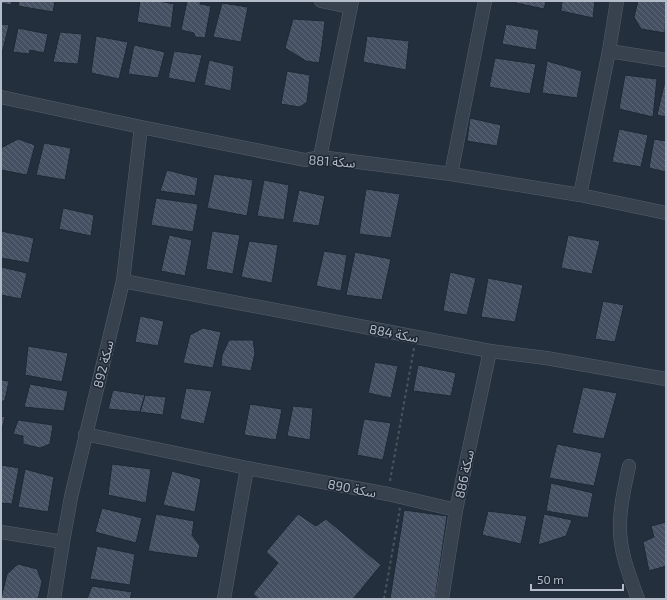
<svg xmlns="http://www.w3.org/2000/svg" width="667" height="600" font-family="'Exo 2','Noto Sans Arabic',sans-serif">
<defs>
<pattern id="building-back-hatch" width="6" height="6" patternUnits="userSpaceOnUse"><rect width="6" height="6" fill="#455162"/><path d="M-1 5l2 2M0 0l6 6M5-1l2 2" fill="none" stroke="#5d6877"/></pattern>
</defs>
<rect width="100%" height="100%" fill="#242f3e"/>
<!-- building -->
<path fill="url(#building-back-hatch)" stroke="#1f2835" d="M1 1H12L11 5 1 3Z
M19 1H55L53 12 18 6Z
M140 1H159L174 4 171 28 137 22Z
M187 1H201L200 4 211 6 205 38 195 37 194 33 181 30Z
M516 1H546L544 9 516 3Z
M562 1H595L593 18 561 11Z
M638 1H666L665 33 641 29 634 17Z
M222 3 248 7 241 42 213 37Z
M293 19 325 21 322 46 319 63 306 61 285 48Z
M1 24 9 25 1 57Z
M506 24 539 30 536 50 502 44Z
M18 28 48 34 44 53 30 50 29 54 13 52Z
M60 32 82 34 78 64 53 62Z
M96 36 128 42 119 79 91 73Z
M367 36 409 41 406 70 363 62Z
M134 45 165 52 158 78 128 74Z
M174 51 202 55 195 83 168 78Z
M495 58 536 64 530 94 489 87Z
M209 60 234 66 231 91 204 85Z
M547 61 582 71 577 98 542 93Z
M287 71 310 75 307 102 300 107 281 104Z
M625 75 657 79 653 117 619 109Z
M665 81H666V117L657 115Z
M470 118 501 125 497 146 467 141Z
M619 129 648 135 641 167 612 162Z
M18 139 35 145 27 175 1 170V148Z
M654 139 666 141V172L649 168Z
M44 143 71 148 65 180 36 175Z
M167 170 198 178 195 196 160 191Z
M214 174 253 180 247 216 207 208Z
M264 180 289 185 284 220 257 216Z
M366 189 400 194 391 238 359 234Z
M299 190 325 196 319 226 292 222Z
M156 198 198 204 193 232 151 225Z
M63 208 94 215 91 236 59 229Z
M1 231 34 238 29 263 1 258Z
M212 231 240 235 233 274 206 269Z
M169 235 192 240 185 276 161 271Z
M568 235 600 241 592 274 561 268Z
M249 241 278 245 272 283 241 277Z
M324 251 347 255 341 291 316 286Z
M355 252 391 259 382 300 346 295Z
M1 267 27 273 21 299 1 295Z
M450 272 476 278 467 315 443 311Z
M488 278 523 285 515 322 481 317Z
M603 301 624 305 615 342 595 339Z
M140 316 164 321 158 346 135 342Z
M203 328 221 332 213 368 183 363 190 335Z
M229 340H253L255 353 251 371 221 366 222 355Z
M28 346 68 353 62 382 25 375Z
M375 362 398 366 391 398 368 393Z
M418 365 456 373 451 396 413 391Z
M1 380 9 381 5 400 1 402Z
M30 384 68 391 64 411 24 407Z
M583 387 617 393 604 439 572 433Z
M186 388 212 391 204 424 180 419Z
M113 390 145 395 140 412 108 409Z
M145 395 166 397 163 415 140 412Z
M250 404 282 409 276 440 244 435Z
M293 406 313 408 310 440 287 436Z
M1 416 5 417 1 433Z
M364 419 391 423 383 460 357 455Z
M18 420 53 425 50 444 40 448 23 444V436L13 434Z
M557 444 602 453 594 486 549 478Z
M112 464 151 469 146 503 108 495Z
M1 465 19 468 12 504 1 503Z
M25 469 54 477 48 512 18 507Z
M172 471 201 479 195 512 163 505Z
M551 483 593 493 588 518 546 511Z
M102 508 142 518 136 543 95 532Z
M404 510 447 516 435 599H390Z
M488 511 527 516 521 544 482 535Z
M156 514 194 521 192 535 200 546 197 558 148 551Z
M298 514 316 526 326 519 381 565 353 599H259L253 594 278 563 266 552Z
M544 514 572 520 566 536 538 545Z
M666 522V566L649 571 643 542 654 537 651 526Z
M97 546 135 554 130 585 90 579Z
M18 564 37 569 42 582 38 599H1L7 574Z
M92 586 132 592 130 599H87Z"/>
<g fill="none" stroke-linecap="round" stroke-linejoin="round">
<!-- minor casing -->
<g stroke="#565f6c" stroke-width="14">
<path id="minor" d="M321 1 350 7
M609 51 666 60
M1 97 141 127 305 160 320 157 451 174 580 195 666 213
M320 157 352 1
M451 174 485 1
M580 195 609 51 617 1
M123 281 490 351 546 358 666 379
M85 434 247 468 388 494 456 510
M629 466C625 485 620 504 620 524 619 550 629 575 638 599
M1 532 63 542
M54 599 63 542 71 497 123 281 141 127
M224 599 247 468
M442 599 456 510 490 351"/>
</g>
<!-- path -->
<path stroke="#44595c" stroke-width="2" stroke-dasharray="3 3" stroke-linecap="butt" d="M390 481 414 348
M384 599 400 508"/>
<!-- minor -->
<use href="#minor" stroke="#38414e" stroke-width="13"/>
</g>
<g text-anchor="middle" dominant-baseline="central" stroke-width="3" stroke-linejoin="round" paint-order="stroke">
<!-- street labels -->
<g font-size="13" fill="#b4bcc9" stroke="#1d2633">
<text transform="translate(332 161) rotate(4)">سكة 881</text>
<text transform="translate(394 333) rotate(11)">سكة 884</text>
<text transform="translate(103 364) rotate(-76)">سكة 892</text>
<text transform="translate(464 474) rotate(-78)">سكة 886</text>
<text transform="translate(352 488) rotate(11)">سكة 890</text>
</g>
</g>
<!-- border -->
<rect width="667" height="600" fill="none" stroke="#b4bcc9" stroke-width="4"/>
<!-- scale -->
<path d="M531 584v6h92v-6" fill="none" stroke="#b4bcc9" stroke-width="2"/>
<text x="537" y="584" font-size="12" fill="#b4bcc9" stroke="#1d2633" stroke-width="3" paint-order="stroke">50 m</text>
</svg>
